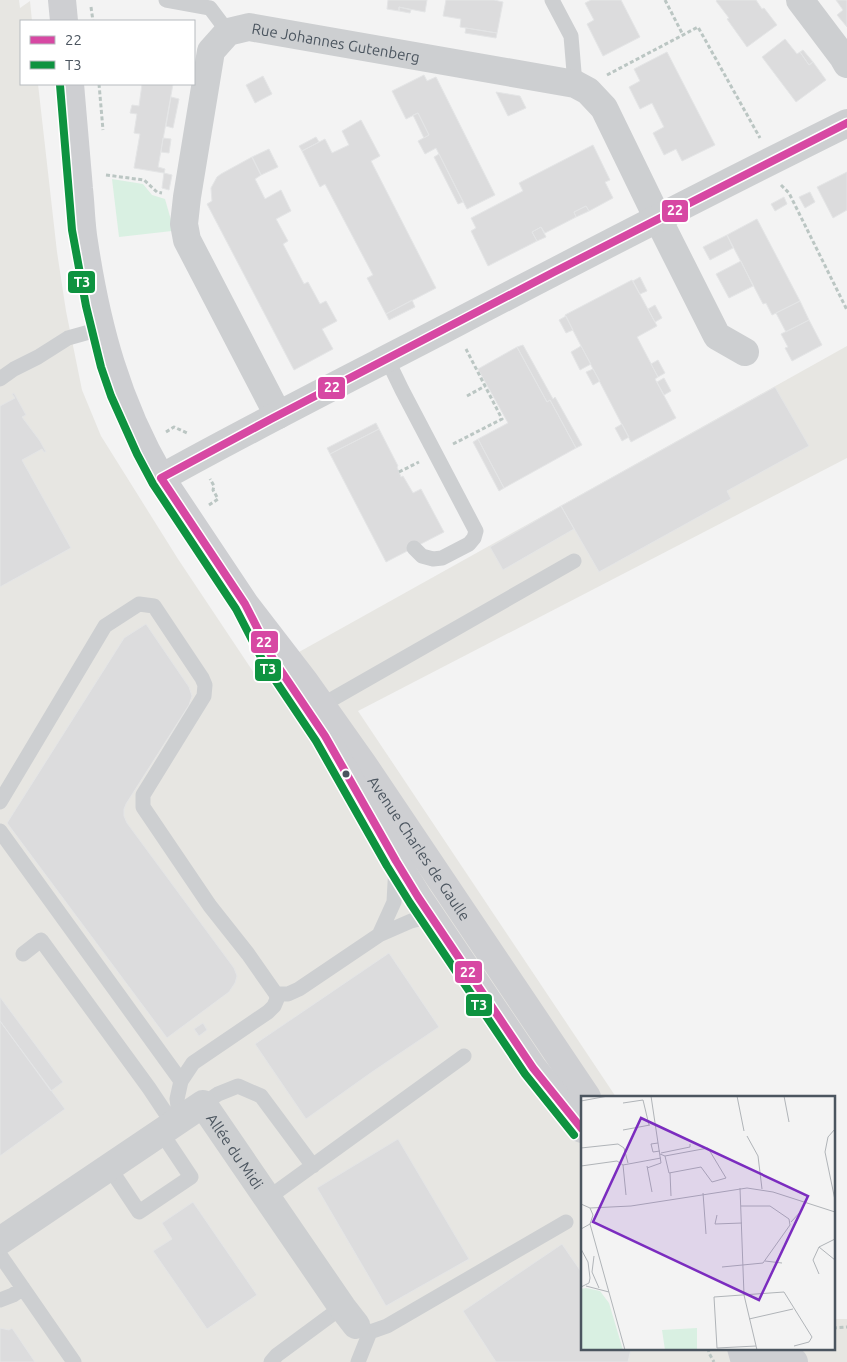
<svg xmlns="http://www.w3.org/2000/svg" width="847" height="1362" font-family="Ubuntu,sans-serif">
<rect width="100%" height="100%" fill="#f3f3f3"/>
<!-- commercial -->
<path fill="#e7e6e2" d="M0 0H19L20 8 30 1 32 21H21V84H38L57 252 66 311 82 390 101 436 178 559 256 676 847 346V458L358 711 616 1097H582V1348H833V1319H847V1362H0Z"/>
<!-- green -->
<path fill="#d9f0e2" d="M112 179 143 184 152 195 165 199 171 220 172 231 119 237Z"/>
<!-- building -->
<path fill="#dcdcdd" stroke="#e4e5e6" d="M388 0H427L425 12 399 7V11L387 9Z
M446 0H494L503 2 497 33 460 27 461 19 443 16Z
M591 0H621L640 37 603 56 587 24 594 20 585 3Z
M717 0H756L762 9 764 8 777 25 747 47 727 19 729 18 716 1Z
M836 0H847V27L837 15 843 10Z
M399 7 411 10 410 13 399 11Z
M466 28 497 33 496 38 465 33Z
M785 39 797 54 800 52 809 65 813 62 826 80 796 102 762 57Z
M803 50 813 62 809 65 800 52Z
M667 52 715 145 682 161 676 149 664 155 653 133 664 127 652 103 640 109 629 87 640 81 634 69Z
M424 75 427 81 436 77 495 195 467 209 436 148 425 154 418 141 429 135 418 113 406 119 392 91Z
M263 76 272 94 255 103 246 85Z
M142 84H173L158 167 165 169 164 173 134 168 140 134 134 133 137 114 130 113 132 105 139 106Z
M496 92 520 96 526 108 508 116Z
M171 97 179 99 173 128 166 126Z
M418 113 429 135 424 138 413 115Z
M361 120 380 156 371 161 436 288 386 314 367 278 373 275 325 184 320 187 302 151 325 139 332 153 349 145 342 131Z
M316 137 319 142 302 151 299 146Z
M163 138 171 139 169 153 161 152Z
M593 145 610 180 605 182 613 198 589 211 586 206 574 212 576 217 545 233 541 227 532 232 537 241 488 266 471 231 476 228 471 218 523 191 519 183Z
M269 149 278 167 261 175 252 157Z
M439 154 463 202 458 204 434 157Z
M252 157 261 175 255 179 265 199 281 190 291 211 276 219 288 241 283 244 304 284 308 282 320 304 326 301 337 321 322 329 333 349 294 370 207 204 212 201 211 188 217 177 221 174Z
M847 172V210L833 218 817 187Z
M164 173 172 175 169 190 162 188Z
M810 192 815 202 805 208 799 197Z
M784 197 787 204 775 211 771 204Z
M586 206 589 211 576 217 574 212Z
M757 219 800 301 772 315 766 303 763 304 727 235Z
M541 227 546 237 537 241 532 232Z
M727 235 733 248 710 260 703 247Z
M741 261 753 286 729 298 716 274Z
M640 277 647 291 640 294 633 281Z
M632 280 657 326 637 337 658 377 655 379 676 418 631 442 565 315Z
M412 300 415 307 389 320 386 314Z
M800 301 809 320 786 332 776 313Z
M655 305 662 318 655 322 648 309Z
M566 316 573 330 566 333 559 320Z
M809 320 822 345 792 361 785 348 788 347 781 334Z
M523 345 553 399 555 397 582 445 576 448 550 400 547 402 517 347Z
M581 346 591 364 580 370 571 352Z
M517 347 547 402 550 400 576 448 504 488 478 439 508 423 478 369Z
M658 360 665 373 658 377 651 364Z
M593 369 600 381 593 385 586 372Z
M664 378 671 391 664 395 657 382Z
M775 387 809 446 727 491 731 499 599 572 561 506Z
M14 393 26 415 22 417 40 441 46 452H44L42 449 22 460 71 548 0 587V406L15 398 12 394Z
M376 423 379 429 330 454 327 448Z
M622 424 629 437 622 441 615 428Z
M379 429 398 466 397 467 401 477 403 476 413 493 421 489 444 532 386 562 330 454Z
M478 439 504 488 499 491 473 442Z
M561 506 574 529 503 570 490 547Z
M146 624 189 687 192 696 189 705 126 804 124 809V816L127 823 234 968 237 976 235 983 229 992 167 1038 7 823 124 638Z
M389 953 439 1027 372 1072 306 1119 255 1044Z
M0 997 63 1082 51 1091 0 1021Z
M0 1021 65 1109 0 1156Z
M203 1023 207 1030 199 1036 194 1029Z
M398 1139 469 1259 386 1306 317 1188Z
M193 1202 257 1295 207 1329 153 1251 172 1239 162 1223Z
M562 1244 582 1273V1348H627L631 1349 628 1362H496L463 1311Z
M0 1328 9 1330 12 1328 35 1362H0Z"/>
<g fill="none" stroke-linecap="round" stroke-linejoin="round">
<!-- path -->
<path stroke="#bbc6c3" stroke-width="3" stroke-dasharray="4 2.5" stroke-linecap="butt" d="M665 0 683 35
M91 7 93 21
M607 75 698 27 760 138
M99 84 103 130
M106 175 144 180 157 192 162 193
M781 185 789 193 847 310
M467 396 485 386
M166 432 174 427 187 433
M453 444 502 419 466 349
M399 472 419 462
M209 505 218 499 213 490 214 486 210 479
M833 1328 847 1327
M708 1348 709 1353 714 1362"/>
<!-- service -->
<path stroke="#cdcfd1" stroke-width="15" d="M166 0 210 8 228 32
M552 0 571 36 575 84
M387 359 402 390 476 531 474 538 469 544 442 558 433 559 422 556 414 548
M0 379 14 369 38 357 68 338 100 329
M310 713 322 705 574 561
M0 802 105 626 139 604 154 606 202 678 205 685 204 696 143 795V807L210 906 248 954 276 994 277 999 274 1006 268 1012 193 1063 181 1081 177 1099 180 1120
M0 831 181 1081
M379 935 394 902 396 865
M23 954 41 940 149 1088 173 1124
M276 994H288L299 989 379 935 411 921 432 916
M203 1104 218 1094 238 1086 261 1096 313 1166
M109 1167 139 1212 191 1177 161 1132
M268 1198 464 1056
M0 1255 74 1362
M0 1300 13 1295 23 1288
M356 1325 370 1332 387 1326 566 1222
M271 1362 277 1355 342 1307
M358 1362 370 1332"/>
<!-- minor -->
<g stroke="#cdcfd1" stroke-width="28">
<path d="M800 0 843 57 847 64"/>
<path id="s1" d="M278 415 187 240 184 224 187 197 211 51 228 32 249 27 575 84 588 91 604 108 658 219 717 336 745 352"/>
<path d="M161 478C258 424 358 374 456 323 586 255 716 188 847 123"/>
<path id="s2" d="M0 1241 203 1104 342 1307 356 1325"/>
</g>
<!-- secondary -->
<g stroke="#cecfd2" stroke-width="28">
<path d="M62 0 64 21"/>
<path id="s3" d="M70 84C73 119 76 154 79 189 81 207 81 225 84 242 97 328 117 402 161 478L245 604 305 682 363 764 587 1097"/>
<path d="M331 747 396 861 418 897 533 1068 582 1129"/>
<path d="M741 1348 745 1362"/>
<path d="M761 1348 794 1362"/>
</g>
<!-- bus-1 casing -->
<g stroke="#fff" stroke-width="11">
<path id="bus-1" d="M161 478 245 604 273 659 325 736 396 861 418 897 533 1068 582 1129
M161 478 271 419 554 272 847 123"/>
</g>
<!-- bus-2 casing -->
<g stroke="#fff" stroke-width="11">
<path id="bus-2" d="M60 85 72 230 86 306 101 367 111 396 137 454 153 484 236 609 265 665 316 741 387 866 410 903 525 1074 574 1135"/>
</g>
<!-- bus-1 -->
<use href="#bus-1" stroke="#d748a3" stroke-width="8"/>
<!-- bus-2 -->
<use href="#bus-2" stroke="#0e9340" stroke-width="8"/>
</g>
<!-- markers -->
<circle fill="#4b555f" stroke="#fff" stroke-width="2" cx="346" cy="774" r="4.5"/>
<g text-anchor="middle" dominant-baseline="central" stroke-width="4.5" stroke-linejoin="round" paint-order="stroke">
<!-- street labels -->
<g font-size="15" fill="#4b555f" stroke="#fff">
<text stroke="none"><textPath href="#s1" startOffset="524">Rue Johannes Gutenberg</textPath></text>
<text stroke="none"><textPath href="#s3" startOffset="860">Avenue Charles de Gaulle</textPath></text>
<text stroke="none"><textPath href="#s2" startOffset="302">Allée du Midi</textPath></text>
</g>
</g>
<!-- overview -->
<g transform="translate(581 1096)">
<rect width="254" height="254" fill="#f3f3f3"/>
<path d="M5 192 19 195 28 207 42 254H0V193ZM116 232V254H84L81 234Z" fill="#d9f0e2"/>
<path fill="none" stroke="#b0b4b8" stroke-width="1" d="M156 0 163 35M203 0 208 26M0 5 27 0M42 7 62 4 68 29M254 33 247 41 244 56 254 104M42 34 69 29M166 40 177 60 181 93M77 47 70 48 72 56 79 55M0 52 37 48 43 52 47 67M80 57 109 51V48M79 58 84 60 127 52 145 82 131 86 120 71 88 77 84 60M0 70 36 65 42 69M66 70 71 96M66 72 80 67 70 0M89 77 90 100M159 92 163 199 176 254M122 97 125 138M45 99 42 69 80 62M0 108 9 112 12 119 9 128 0 133M9 112 50 110 166 92 192 96 254 116M136 119 134 128 161 127M210 126 222 113M9 128 44 254M254 143 238 151 254 164M238 151 232 164 238 178M0 153 7 166 9 182 8 187 0 191M13 160 11 176 18 192M184 165 201 167M141 171 182 167 209 129 208 123 189 110H160M5 190 28 196M168 223 212 213M175 250 136 252 133 201 203 196 231 241 228 246 213 250"/>
<path fill="#7b2cbf" fill-opacity="0.15" stroke="#7b2cbf" stroke-width="2.5" d="M60 22 227 100 178 204 12 126Z"/>
<rect width="254" height="254" fill="none" stroke="#4b555f" stroke-width="2.5"/>
</g>
<g stroke="#fff" stroke-width="2">
<rect x="661" y="199" width="28" height="24" rx="5" fill="#d748a3"/>
<rect x="67" y="270" width="29" height="24" rx="5" fill="#0e9340"/>
<rect x="317" y="376" width="29" height="24" rx="5" fill="#d748a3"/>
<rect x="250" y="630" width="29" height="24" rx="5" fill="#d748a3"/>
<rect x="254" y="658" width="28" height="24" rx="5" fill="#0e9340"/>
<rect x="454" y="960" width="29" height="24" rx="5" fill="#d748a3"/>
<rect x="465" y="993" width="28" height="24" rx="5" fill="#0e9340"/>
</g>
<g font-size="14" text-anchor="middle" font-weight="bold" fill="#fff">
<text x="675" y="215">22</text>
<text x="82" y="287">T3</text>
<text x="332" y="392">22</text>
<text x="264" y="647">22</text>
<text x="268" y="674">T3</text>
<text x="468" y="977">22</text>
<text x="479" y="1010">T3</text>
</g>
<!-- legend -->
<rect x="20" y="20" width="175" height="65" fill="#ffffff" stroke="#b7bbbf"/>
<rect x="30" y="36" width="25" height="8" fill="#d748a3" stroke="#b7bbbf"/>
<text x="65" y="45" font-size="15" fill="#4b555f">22</text>
<rect x="30" y="61" width="25" height="8" fill="#0e9340" stroke="#b7bbbf"/>
<text x="65" y="70" font-size="15" fill="#4b555f">T3</text>
</svg>
